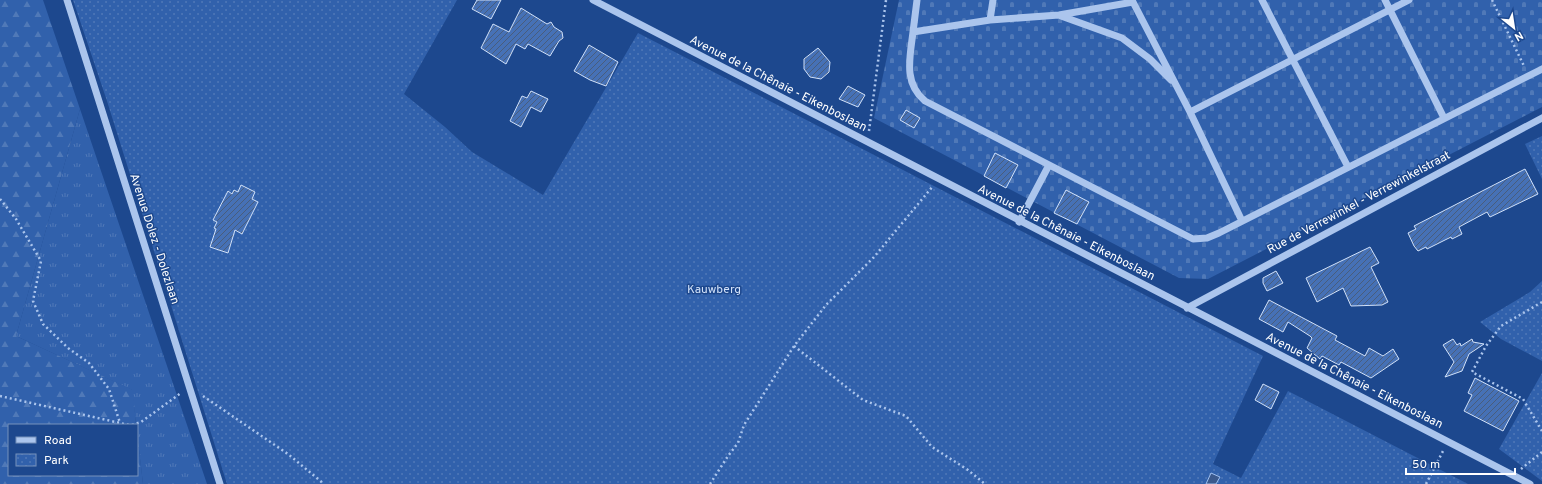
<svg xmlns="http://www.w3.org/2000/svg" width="1542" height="484" font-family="Overpass,sans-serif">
<defs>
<pattern id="grass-tufts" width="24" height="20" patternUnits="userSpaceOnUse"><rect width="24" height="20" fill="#3161ac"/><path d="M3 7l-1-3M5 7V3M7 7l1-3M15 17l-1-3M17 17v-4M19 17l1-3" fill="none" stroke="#5079b8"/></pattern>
<pattern id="forest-firs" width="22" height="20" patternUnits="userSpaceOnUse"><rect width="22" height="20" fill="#3161ac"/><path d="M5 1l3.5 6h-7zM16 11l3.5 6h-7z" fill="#5079b8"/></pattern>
<pattern id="cemetery-stones" width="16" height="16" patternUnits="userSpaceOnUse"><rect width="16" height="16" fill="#3161ac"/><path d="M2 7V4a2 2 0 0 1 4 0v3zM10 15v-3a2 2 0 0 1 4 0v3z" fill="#5079b8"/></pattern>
<pattern id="park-dots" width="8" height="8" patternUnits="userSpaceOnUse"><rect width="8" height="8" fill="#3161ac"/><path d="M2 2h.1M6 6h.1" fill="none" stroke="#5079b8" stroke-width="1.8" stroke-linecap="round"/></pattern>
<pattern id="water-ripples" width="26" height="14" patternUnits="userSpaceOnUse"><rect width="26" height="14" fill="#3b598d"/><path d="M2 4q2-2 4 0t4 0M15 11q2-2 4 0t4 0" fill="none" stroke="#58729e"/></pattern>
<pattern id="building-hatch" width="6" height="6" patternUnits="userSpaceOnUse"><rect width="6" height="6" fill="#4671b6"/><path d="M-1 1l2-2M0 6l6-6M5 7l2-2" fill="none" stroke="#495d7c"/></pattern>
</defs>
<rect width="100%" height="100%" fill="#1d488e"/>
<!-- grass -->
<path fill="url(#grass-tufts)" d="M80 109 207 484H143L132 390 16 336Z"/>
<!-- forest -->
<path fill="url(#forest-firs)" d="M0 0H43L80 109 16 336 133 390 136 425H9V475H137V431L143 484H0Z"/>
<!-- cemetery -->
<path fill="url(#cemetery-stones)" d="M899 0H1542V107L1208 279 1179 278 874 118Z"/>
<!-- park -->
<path fill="url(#park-dots)" d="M73 0H457L404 94 445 127 472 152 543 195 638 33 1263 356 1213 464 1241 478 1288 391 1468 484H227L107 101Z
M1542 136V179L1525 144Z
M1542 281V361L1501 339 1480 322 1530 292Z
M1542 373V481L1499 449Z"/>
<!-- water -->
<path fill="url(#water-ripples)" stroke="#9fbfef" d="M1211 473 1220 477 1216 484H1206Z"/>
<!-- building -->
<path fill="url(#building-hatch)" stroke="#d1e1f9" d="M477 0H501L491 19 472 9Z
M521 8 547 24 551 22 554 27 562 32 563 38 559 41 550 56 528 44 525 49 516 44 506 64 481 48 493 24 509 32Z
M589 45 618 62 606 86 590 80 574 71Z
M818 48 830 62 829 72 821 79 810 77 804 69V59Z
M848 86 865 95 858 107 839 99Z
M531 91 548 99 541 112 531 107 521 127 510 121 522 96 527 98Z
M906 110 920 118 914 128 900 120Z
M995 153 1018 165 1006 188 984 176Z
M1525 169 1538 194 1490 217 1487 212 1459 227 1462 234 1452 239 1451 237 1427 249 1426 247 1418 251 1414 246 1408 233 1416 229 1414 226Z
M241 185 255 192 252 199 258 202 242 234 235 230 228 253 210 247 216 229 214 228 217 222 213 220 228 191 232 194 234 190 238 192Z
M1066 190 1089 202 1077 224 1054 213Z
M1370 247 1379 263 1371 267 1388 302 1382 305 1351 306 1343 288 1317 302 1306 278Z
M1276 271 1283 283 1267 291 1263 283V278Z
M1269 300 1337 336 1335 340 1365 356 1369 348 1383 356 1393 349 1399 359 1371 378 1341 362 1339 365 1322 356 1320 359 1307 348 1312 338 1310 336 1288 322 1283 332 1259 319Z
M1453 339 1457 345 1460 343 1461 346 1472 339 1473 342 1484 344 1469 354 1462 371 1445 377 1454 362 1443 345Z
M1475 378 1519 401 1503 431 1464 411 1472 395 1468 393Z
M1263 384 1279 392 1271 409 1255 400Z"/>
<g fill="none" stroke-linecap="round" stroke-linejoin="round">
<!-- path -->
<path stroke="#abc5ed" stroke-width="2.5" stroke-dasharray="2 3" stroke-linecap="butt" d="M1492 0 1524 66
M869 131 886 0
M0 199 16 219 41 261 33 301 43 324 68 348 89 363 109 389 120 423
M1542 302 1501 326 1486 346 1472 372 1523 399 1542 431
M794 346 863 400 906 416 932 447 968 470 985 484
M0 396 129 425
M203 396 288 454 324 484
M132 425 141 422 181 393
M1521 469 1542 452
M710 484 728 456 738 443 744 425 794 346 826 305 874 257 933 186
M1426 484 1443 451"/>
<!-- minor -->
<path stroke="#abc5ed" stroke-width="7" d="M67 0 220 484
M593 0 1530 484
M1262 0 1348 167
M1385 0 1444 118
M1409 0 1190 112 1133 2 1059 15 990 20 913 32C910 57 903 83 925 101L1193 239 1207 238 1219 233 1542 69
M1061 16 1122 38 1150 59 1171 80
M990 20 993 0
M913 32 917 0
M1190 112 1242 221
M1019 222 1049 165
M1187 308 1542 118"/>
</g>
<g text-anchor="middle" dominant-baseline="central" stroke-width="3" stroke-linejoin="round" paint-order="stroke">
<!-- street labels -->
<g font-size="12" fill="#fff" stroke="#1d488e">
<text transform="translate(778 84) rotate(27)">Avenue de la Chênaie - Eikenboslaan</text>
<text transform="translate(1359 203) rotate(-28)">Rue de Verrewinkel - Verrewinkelstraat</text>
<text transform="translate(1066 233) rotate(27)">Avenue de la Chênaie - Eikenboslaan</text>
<text transform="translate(154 239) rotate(72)">Avenue Dolez - Dolezlaan</text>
<text transform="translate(1354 381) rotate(27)">Avenue de la Chênaie - Eikenboslaan</text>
</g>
<!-- park labels -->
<g font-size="12" fill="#d1e1f9" stroke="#1d488e">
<text x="714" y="290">Kauwberg</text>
</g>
</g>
<!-- legend -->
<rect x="8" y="424" width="130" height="52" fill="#1d488e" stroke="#7791bb"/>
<rect x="16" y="437" width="20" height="6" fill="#abc5ed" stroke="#7791bb"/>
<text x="44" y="444" font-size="12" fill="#ffffff">Road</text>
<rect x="16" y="454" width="20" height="12" fill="url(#park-dots)" stroke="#7791bb"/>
<text x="44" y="464" font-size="12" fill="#ffffff">Park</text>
<!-- north arrow -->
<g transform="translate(1514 28) rotate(150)" stroke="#1d488e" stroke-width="3" paint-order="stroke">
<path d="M0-3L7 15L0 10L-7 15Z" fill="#ffffff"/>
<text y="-6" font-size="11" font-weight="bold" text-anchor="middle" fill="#ffffff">N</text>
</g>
<!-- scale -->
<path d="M1406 468v6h109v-6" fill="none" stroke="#ffffff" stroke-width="2"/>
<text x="1412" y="468" font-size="12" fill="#ffffff" stroke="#1d488e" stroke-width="3" paint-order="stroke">50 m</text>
</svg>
